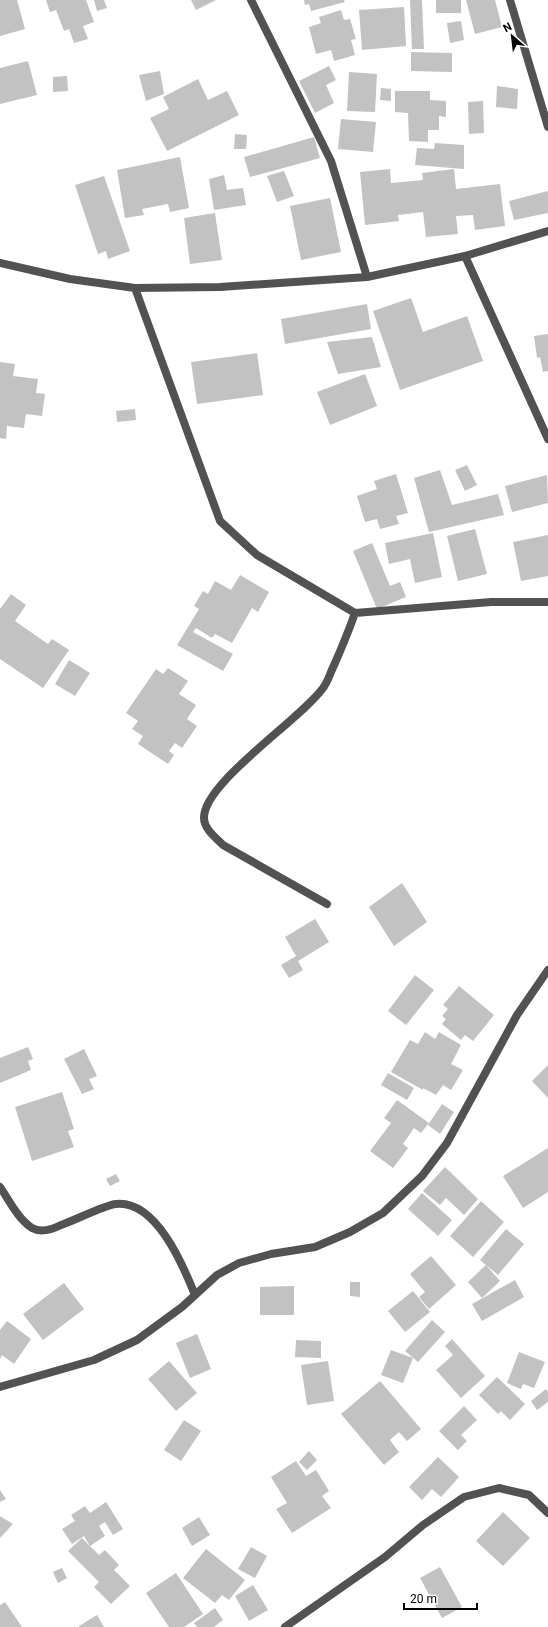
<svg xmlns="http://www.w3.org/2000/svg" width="548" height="1627" font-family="Roboto,sans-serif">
<rect width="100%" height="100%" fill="#fff"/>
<!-- building -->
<path fill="#c2c2c2" d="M0 0H17L25 29 0 36Z
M46 0H86L94 22 83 26 88 39 74 43 69 29 64 31 56 10 50 12Z
M94 0H104L107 8 97 11Z
M191 0H216L196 10Z
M304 0H344L345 2 311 11 309 4 305 5Z
M410 0H422L424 49H412Z
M436 0H461V13H436Z
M466 0H495L502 27 475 34Z
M404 7 406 46 362 50 359 10Z
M341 10 344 20 350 19 356 39 351 40 355 55 334 61 331 50 316 54 309 27 321 23 319 17Z
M461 21 464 40 450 43 447 23Z
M411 52 452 53V72L411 71Z
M28 61 37 95 0 104V68Z
M329 66 336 80 326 85 334 103 315 113 299 81Z
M160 71 164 94 146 101 139 75Z
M349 72 377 74 375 112 347 111Z
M67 76 68 91 53 92V77Z
M198 79 208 100 227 91 239 115 167 151 150 118 169 109 163 97Z
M497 86 518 89 517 109 496 107Z
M381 88 391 89V101L380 100Z
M395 91H430V100L446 101V117L439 116V130H428V142L409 141 408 113 395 112Z
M483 101 484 133 469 134 468 102Z
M341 119 376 122 373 152 338 149Z
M235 134 247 135 246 149H234Z
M314 137 320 158 250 177 244 157Z
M435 143 464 145V169L415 165 417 148 434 149Z
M180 157 189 208 170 212 168 204 142 209 144 215 125 218 117 170Z
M390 169 391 183 423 180 422 173 454 169 456 189 500 184 505 226 475 230 473 215 456 216 458 234 426 237 423 212 398 215 399 221 365 225 360 172Z
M284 171 294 196 277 202 267 176Z
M224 175 227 190 243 188 246 205 214 210 209 179Z
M104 176 130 251 108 259 106 251 98 254 75 185Z
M548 191V213L514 220 509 201Z
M330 198 341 252 301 260 290 206Z
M215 213 222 260 190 264 184 218Z
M411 298 423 332 467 316 483 361 400 390 373 311Z
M367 304 371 329 285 344 281 319Z
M548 334V371L543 372 540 357 537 358 534 336Z
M372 337 381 367 338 374 327 342Z
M257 353 263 395 197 404 191 362Z
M0 362 15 364 13 376 38 379 36 393 45 394 42 416 26 414 24 428 7 426 6 439 0 438Z
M365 374 377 406 330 425 317 392Z
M135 409 136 420 117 422 116 411Z
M467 465 477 485 465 491 455 470Z
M440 470 452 505 498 494 504 515 429 532 414 478Z
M396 474 408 513 396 516 399 524 380 529 377 519 365 522 357 496 377 489 374 481Z
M547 475 548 503 512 512 505 486Z
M475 529 487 574 458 581 447 536Z
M433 533 442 577 415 583 410 559 389 564 385 543Z
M548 535V576L521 581 513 542Z
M372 543 390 586 400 582 406 597 377 609 353 551Z
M240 575 269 592 258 612 252 608 232 643 215 634 212 638 196 628 193 632 233 654 223 671 177 645 199 609 194 606 203 591 208 594 215 581 231 590Z
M11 594 26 605 15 621 48 644 52 639 69 650 43 688 0 659V609Z
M69 660 90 673 75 696 55 684Z
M168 668 188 681 179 694 196 705 187 719 197 726 182 748 175 743 169 751 174 755 168 764 138 744 143 736 132 729 138 721 126 713 156 669 163 674Z
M402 883 427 922 394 946 369 907Z
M315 919 329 942 298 961 303 970 289 978 281 965 296 956 285 937Z
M415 975 434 990 406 1025 388 1011Z
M459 986 494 1015 473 1041 465 1035 461 1040 442 1024 446 1019 442 1016 448 1009 443 1005Z
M425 1032 435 1039 439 1032 461 1045 451 1064 463 1070 451 1090 443 1085 436 1095 423 1088V1090L391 1072 410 1040 418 1044Z
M28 1047 33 1059 28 1061 31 1070 0 1083V1058Z
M84 1049 97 1076 89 1079 94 1089 82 1094 64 1059Z
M548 1065V1098L532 1081Z
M388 1073 414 1088 407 1100 381 1085Z
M62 1092 74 1129 68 1131 74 1147 32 1161 15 1107Z
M397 1100 429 1123 421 1133 414 1128 403 1144 408 1148 393 1168 370 1151 391 1123 384 1118Z
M442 1104 454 1112 440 1134 428 1125Z
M548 1148V1192L523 1208 503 1176Z
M445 1167 478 1199 464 1215 446 1198 440 1205 423 1191Z
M116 1174 120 1181 110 1186 106 1179Z
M422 1193 452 1220 438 1236 408 1209Z
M481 1201 504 1222 473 1257 450 1236Z
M506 1229 524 1244 498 1275 480 1260Z
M431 1256 456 1285 429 1309 419 1297 425 1292 410 1274Z
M486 1265 500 1281 482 1298 468 1282Z
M515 1280 524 1297 482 1321 472 1304Z
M350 1282H360V1297L350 1296Z
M64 1283 84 1309 43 1340 23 1314Z
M294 1286V1315H260V1287Z
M413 1291 430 1312 405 1332 388 1311Z
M432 1320 445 1332 418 1362 405 1351Z
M7 1321 31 1339 14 1364 2 1355 0 1359V1330Z
M197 1334 211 1369 190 1378 176 1343Z
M452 1339 485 1376 461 1398 436 1370 453 1355 445 1346Z
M296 1340 321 1341V1358L295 1357Z
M391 1350 413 1358 403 1383 381 1375Z
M519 1352 545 1362 534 1388 523 1384 521 1389 507 1383Z
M169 1361 197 1393 176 1411 148 1379Z
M328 1361 334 1401 307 1405 301 1365Z
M497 1377 525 1404 510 1420 501 1411 498 1414 479 1395Z
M380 1381 421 1429 407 1441 399 1432 390 1440 399 1452 384 1465 341 1414Z
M546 1389 548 1392V1402L537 1410 531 1401Z
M464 1406 477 1420 461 1435 467 1441 458 1450 439 1431Z
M184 1420 201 1431 181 1461 164 1450Z
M309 1451 317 1460 307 1470 299 1462Z
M438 1457 459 1477 441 1497 432 1489 422 1500 409 1487Z
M296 1461 306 1476 316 1470 329 1491 322 1496 331 1508 292 1533 276 1509 287 1503 271 1477Z
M0 1490 6 1499 0 1502Z
M106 1502 123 1529 113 1535 105 1522 99 1526 105 1536 90 1546 84 1536 72 1544 62 1529 75 1521 71 1515 85 1506 90 1513Z
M503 1512 530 1538 503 1566 476 1541Z
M0 1516 13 1524 0 1538Z
M199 1517 210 1535 192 1546 182 1528Z
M82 1538 99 1555 105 1550 119 1565 114 1570 130 1586 111 1604 94 1587 99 1582 68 1551Z
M251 1547 267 1556 255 1578 238 1569Z
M206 1549 245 1580 229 1600 222 1595 215 1603 183 1578Z
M440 1567 462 1607 442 1618 420 1578Z
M62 1568 67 1578 58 1583 53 1572Z
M176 1573 203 1614 184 1627H169L146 1593Z
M253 1585 268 1610 249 1621 235 1596Z
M5 1602 22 1627H0V1605Z
M215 1608 223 1620 214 1627H197L194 1623Z
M97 1615 104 1627H79V1626Z"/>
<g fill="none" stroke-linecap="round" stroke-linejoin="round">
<!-- minor -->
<path stroke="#525252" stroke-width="8" d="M251 0 331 161 367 277
M510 0 548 127
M465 256 548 439
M0 263 70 279 135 288 220 287 367 277 465 256 548 231
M135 288 220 521 257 555 355 613 491 602H548
M327 904 223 845C216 838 204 829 204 818 203 783 301 719 323 688 327 683 329 677 331 672 340 652 348 633 355 613
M0 1187C9 1200 18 1219 32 1228 41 1233 53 1229 61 1225 73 1221 105 1205 116 1204 156 1200 183 1265 195 1295
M0 1387 94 1360 137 1340 182 1307 217 1275 239 1263 271 1254 315 1247 350 1232 383 1213 422 1176 447 1143 517 1015 548 970
M285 1627 385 1557 423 1525 464 1497 499 1488 529 1495 548 1513"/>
</g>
<!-- north arrow -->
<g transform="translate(512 36) rotate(332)" stroke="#ffffff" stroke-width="3" paint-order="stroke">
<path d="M0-3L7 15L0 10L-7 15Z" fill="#000000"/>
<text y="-6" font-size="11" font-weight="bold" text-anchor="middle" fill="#000000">N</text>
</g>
<!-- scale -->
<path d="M404 1603v6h73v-6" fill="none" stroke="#000000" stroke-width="2"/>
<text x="410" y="1603" font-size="12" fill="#000000" stroke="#ffffff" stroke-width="3" paint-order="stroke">20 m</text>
</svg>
